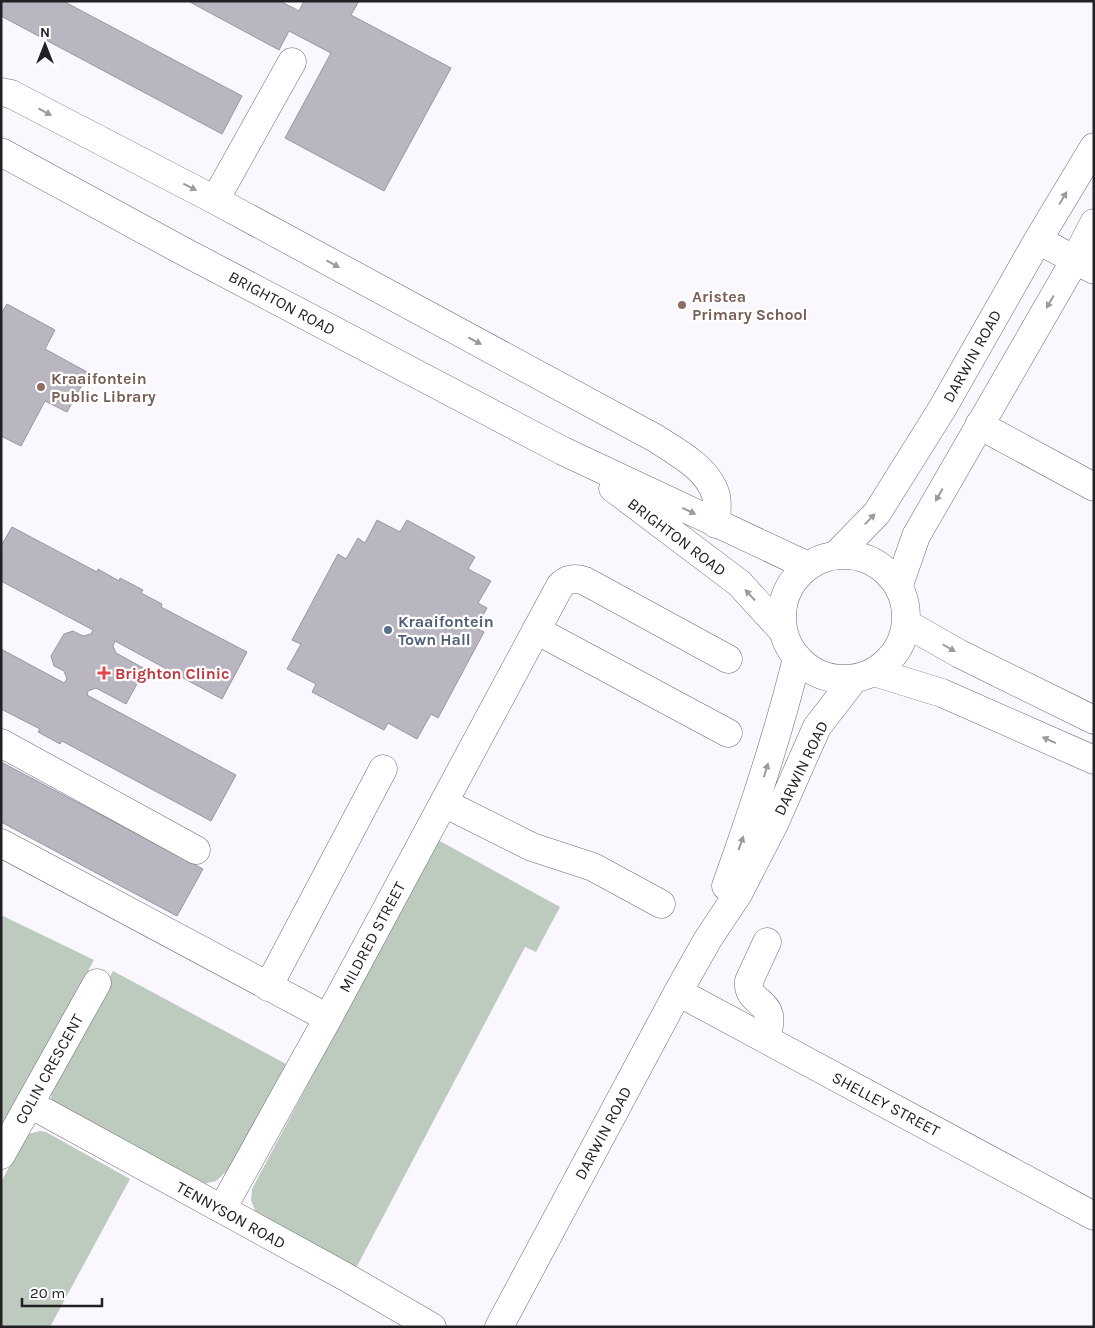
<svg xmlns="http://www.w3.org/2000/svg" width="1095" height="1328" font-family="Karla,sans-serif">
<rect width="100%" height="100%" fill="#faf7fe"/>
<!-- green -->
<path fill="#bccbbe" d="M438 840 560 907 536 952 525 947 354 1272 257 1216 251 1200 252 1189Z
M1 915 94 960 1 1131Z
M113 971 286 1064 229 1169 216 1181 199 1185 54 1105 51 1098 52 1086Z
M40 1131 46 1132 130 1179 50 1327H1V1182L25 1138 28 1134Z"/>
<!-- building -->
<path fill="#bab6c1" stroke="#9a96a0" d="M1 1H63L242 96 222 134 1 16Z
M188 1H280L299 11 304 1H359L351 15 451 68 384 191 285 138 331 53 289 31 279 50Z
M7 304 55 330 45 349 89 373 67 412 45 401 21 446 1 436V314Z
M377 520 400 532 407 520 475 557 468 569 491 581 478 603 487 608 476 628 484 632 438 718 431 714 417 739 388 723 384 730 312 692 316 684 287 669 301 644 292 640 338 554 346 559 358 538 365 543Z
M12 527 97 572 98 569 119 581 120 578 143 590 141 593 162 604 161 607 247 652 222 699 115 641 113 646 116 653 145 669 126 704 96 688 88 691 87 695 236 775 211 821 62 741 60 744 38 732 40 729 1 709V649L64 683 67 679 64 671 54 666 51 656 64 634 73 631 83 636 91 634 93 630 1 581V546Z
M1 762 203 869 177 916 1 822Z"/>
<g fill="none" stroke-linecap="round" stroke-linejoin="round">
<!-- minor casing -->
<g stroke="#6e6a74" stroke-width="29">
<path id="minor" d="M1 92 11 94 215 200 655 438C677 452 709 469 716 496 718 505 716 515 716 524
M215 200 292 62
M1038 240 1094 270
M979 425 1094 487
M837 554 877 513 942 409 1038 240 1094 147
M899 585 916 536 1075 260 1094 223
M536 630 728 733
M1 743 196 850
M444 803 532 847 593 867 661 904
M1 843 328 1018
M726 886C753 811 778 736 797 658
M268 987 383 769
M678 992 1094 1216
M765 1039C767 1032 771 1023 769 1015 765 1000 747 1000 749 981L767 942
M30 1104 344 1276 432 1327
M1 1155 97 983
M222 1209 328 1018 560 586C566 579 575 577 585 581L728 659
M499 1327 678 992 708 939 738 894 774 824 817 727 854 679"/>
</g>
<!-- major casing -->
<g stroke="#6e6a74" stroke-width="29">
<path id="major" d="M1 152 181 250 563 451 808 566
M613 488 739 583 783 631
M782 617a62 62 0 1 1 124 0a62 62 0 1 1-124 0Z
M907 624 960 654 1094 720
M874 672 942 693 1094 760"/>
</g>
<!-- minor -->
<use href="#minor" stroke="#fff" stroke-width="28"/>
<!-- major -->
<use href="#major" stroke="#fff" stroke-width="28"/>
</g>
<!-- one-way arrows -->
<defs><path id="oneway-solid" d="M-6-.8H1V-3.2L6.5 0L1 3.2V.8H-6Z" transform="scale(1.25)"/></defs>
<g fill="#9c9b9c">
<use href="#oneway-solid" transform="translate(45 112) rotate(28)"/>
<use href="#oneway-solid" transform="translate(190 187) rotate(27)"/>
<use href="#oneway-solid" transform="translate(1063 198) rotate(-59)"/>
<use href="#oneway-solid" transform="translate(333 264) rotate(29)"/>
<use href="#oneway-solid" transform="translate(1050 302) rotate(120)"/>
<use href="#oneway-solid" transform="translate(475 341) rotate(28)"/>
<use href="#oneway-solid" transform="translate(939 495) rotate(119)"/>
<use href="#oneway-solid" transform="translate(689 511) rotate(25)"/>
<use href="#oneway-solid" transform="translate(870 519) rotate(-46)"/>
<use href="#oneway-solid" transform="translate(750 595) rotate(-133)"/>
<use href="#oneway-solid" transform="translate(949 648) rotate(30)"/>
<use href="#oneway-solid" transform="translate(1049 740) rotate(-156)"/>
<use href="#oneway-solid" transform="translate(766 770) rotate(-73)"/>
<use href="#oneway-solid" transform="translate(741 843) rotate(-70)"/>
</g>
<!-- markers -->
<g fill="#8d6e63" stroke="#fff" stroke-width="2">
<circle cx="682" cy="305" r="5"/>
<circle cx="41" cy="387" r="5"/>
</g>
<circle fill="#5c6f8a" stroke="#fff" stroke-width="2" cx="388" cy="630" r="5"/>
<path fill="#e0444e" stroke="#fff" stroke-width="2" d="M101.5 665.5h5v5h5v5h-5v5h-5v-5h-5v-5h5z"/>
<g text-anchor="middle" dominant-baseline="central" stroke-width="4.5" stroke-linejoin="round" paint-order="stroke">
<!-- education labels -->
<g font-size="16" font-weight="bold" fill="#785e54" stroke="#fff" text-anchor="start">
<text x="692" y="296">Aristea<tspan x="692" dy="18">Primary School</tspan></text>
<text x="51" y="378">Kraaifontein<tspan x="51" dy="18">Public Library</tspan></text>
</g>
<!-- street labels -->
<g font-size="16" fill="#222024" stroke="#fff">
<text transform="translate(282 303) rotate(28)">BRIGHTON ROAD</text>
<text transform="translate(972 356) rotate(-61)">DARWIN ROAD</text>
<text transform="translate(677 537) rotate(37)">BRIGHTON ROAD</text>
<text transform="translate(801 768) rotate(-64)">DARWIN ROAD</text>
<text transform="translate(372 937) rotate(-62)">MILDRED STREET</text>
<text transform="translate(49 1069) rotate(-61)">COLIN CRESCENT</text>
<text transform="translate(886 1104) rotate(28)">SHELLEY STREET</text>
<text transform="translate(603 1133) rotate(-62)">DARWIN ROAD</text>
<text transform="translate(231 1215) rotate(29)">TENNYSON ROAD</text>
</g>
<!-- service labels -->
<g font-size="16" font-weight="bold" fill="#4e5e75" stroke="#fff" text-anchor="start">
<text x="398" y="621">Kraaifontein<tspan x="398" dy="18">Town Hall</tspan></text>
</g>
<!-- health labels -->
<g font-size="16" font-weight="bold" fill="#be3a42" stroke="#fff" text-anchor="start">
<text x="115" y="673">Brighton Clinic</text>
</g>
</g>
<!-- border -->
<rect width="1095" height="1328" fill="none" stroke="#222024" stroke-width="5"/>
<!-- north arrow -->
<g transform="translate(45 45)" stroke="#ffffff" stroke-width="4" paint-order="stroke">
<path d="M0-4L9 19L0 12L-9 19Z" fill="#222024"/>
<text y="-8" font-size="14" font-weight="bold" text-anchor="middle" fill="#222024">N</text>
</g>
<!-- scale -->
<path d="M22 1298v8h80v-8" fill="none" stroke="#222024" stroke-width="2.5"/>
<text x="30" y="1298" font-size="15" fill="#222024" stroke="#ffffff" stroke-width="4" paint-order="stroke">20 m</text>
</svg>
